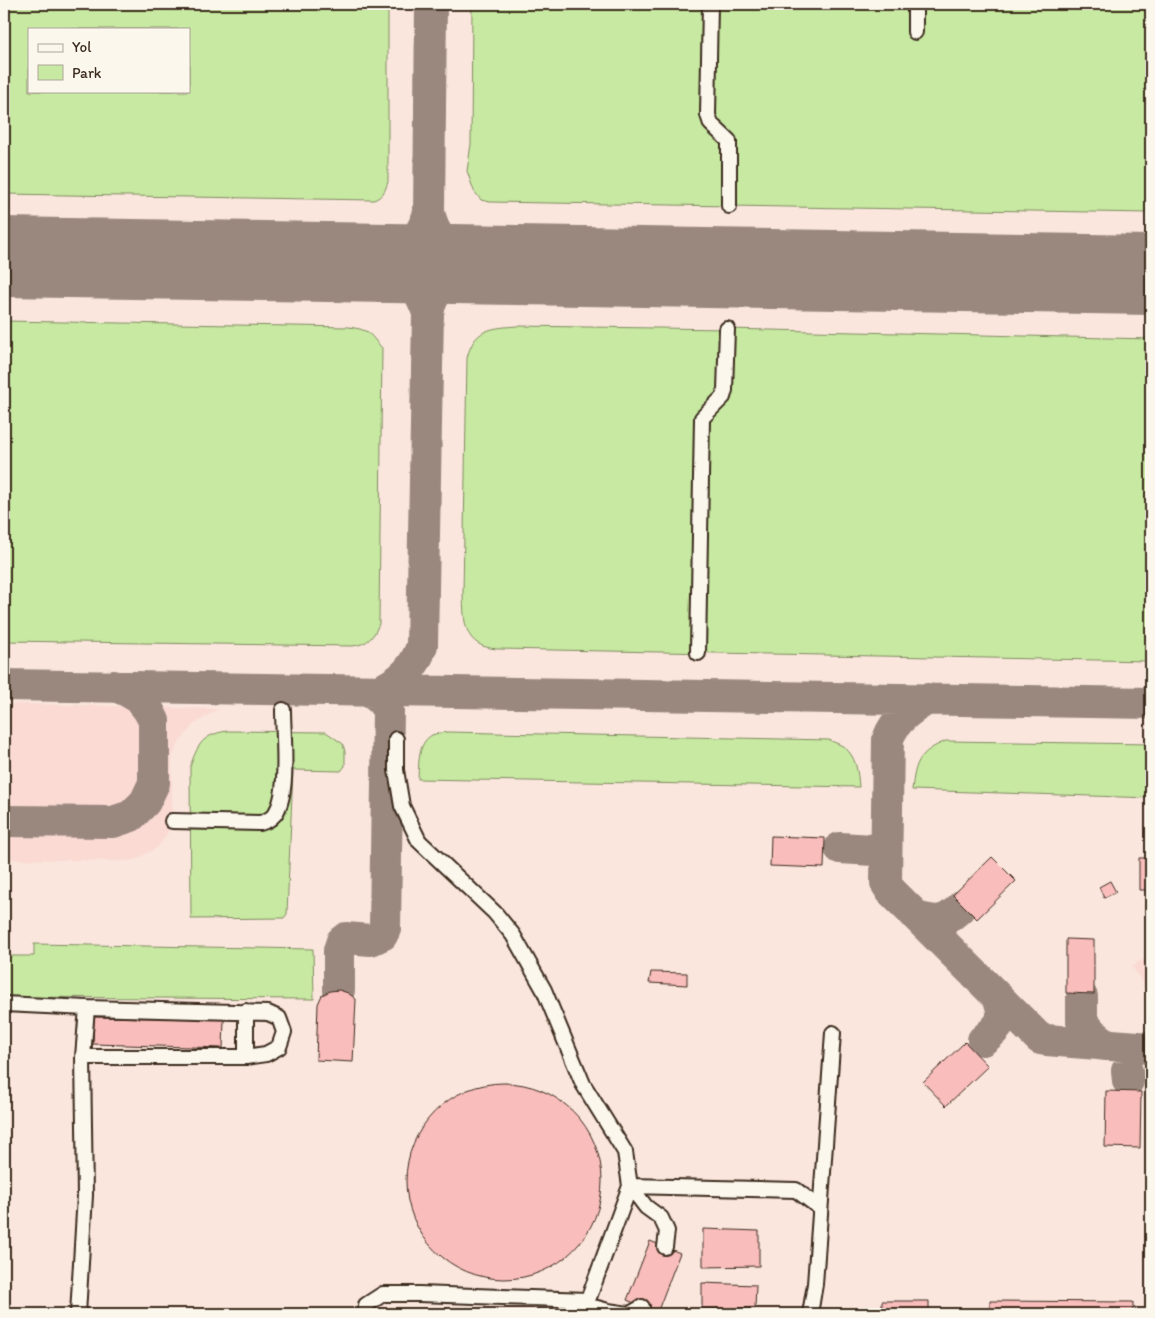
<svg xmlns="http://www.w3.org/2000/svg" width="1155" height="1318" font-family="Itim,sans-serif">
<rect width="100%" height="100%" fill="#fae6dd"/>
<filter id="ink" filterUnits="userSpaceOnUse"><feTurbulence type="fractalNoise" baseFrequency=".02" numOctaves="2"/><feDisplacementMap in="SourceGraphic" scale="10" xChannelSelector="R" yChannelSelector="G"/><feConvolveMatrix kernelMatrix="1 2 1 2 8 2 1 2 1" color-interpolation-filters="sRGB"/></filter>
<g filter="url(#ink)">
<!-- built -->
<path fill="#fadad3" d="M4 704 75 705 218 709 193 725 179 743 172 757V821L167 834 158 847 135 860 125 861 4 859Z
M1151 955V997L1132 966Z"/>
<!-- green -->
<path fill="#c7e9a2" stroke="#818a60" fill-rule="evenodd" d="M4 4H388V182C385 191 383 196 374 200L4 194ZM29 29H189V91H29Z
M472 4H1151V213L490 202 481 200 474 191 467 171 471 144Z
M4 321 349 327 360 329 368 332 382 348 379 624C373 638 368 644 353 646L4 641Z
M517 326 727 329 1151 339V661L498 649C463 647 464 622 463 594L467 358C474 329 490 328 517 326Z
M227 731 326 732 343 744 345 752V766L341 771 293 770 287 914 284 918 191 919 190 767C198 744 202 735 227 731Z
M447 732 829 740C833 742 840 744 844 747 856 756 858 772 859 787L418 779C419 765 417 743 432 735 436 733 443 733 447 732Z
M946 741 1151 744V798L912 790C915 762 919 752 946 741Z
M34 944 313 949 314 999 4 997V956H34Z"/>
<g fill="none" stroke-linecap="round" stroke-linejoin="round">
<!-- taxiway -->
<path stroke="#9a887e" stroke-width="32" d="M383 263C407 250 420 240 429 213
M383 263C410 277 418 285 428 313
M4 685 1151 703
M379 691C401 681 415 668 422 645L428 313C432 290 449 277 468 264 445 248 437 241 429 213L431 4
M928 699C911 709 895 719 888 739L886 883 891 891 1040 1039 1046 1040 1151 1048
M4 821 113 822 131 816 145 802 154 783V721C146 702 134 692 114 686
M840 848 873 850
M920 918C942 924 948 920 963 905
M339 990V950L342 941 346 938 371 940 382 935 385 929 388 710 381 700 369 691
M1082 997V1021L1092 1033 1107 1045 1098 1044
M983 1040C1000 1026 1007 1020 998 997L1004 1004
M1127 1071 1128 1081"/>
<!-- runway -->
<path stroke="#9a887e" stroke-width="80" d="M4 257 1151 275"/>
</g>
<!-- building -->
<path fill="#f9bdbb" stroke="#3b2a1e" d="M771 836 825 838 824 868 770 866Z
M992 857 1016 881 977 919 953 895Z
M1139 858H1151V890H1139Z
M1110 881 1116 892 1104 898 1099 887Z
M1066 939 1094 940V994L1066 993Z
M651 972 687 973V985L649 983Z
M339 990 348 993 356 999 353 1062 316 1060 318 1004 322 995 330 991Z
M94 1017 224 1019 223 1048 93 1044Z
M965 1042 988 1066 946 1106 923 1082Z
M406 1181a98 98 0 1 1 196 0a98 98 0 1 1-196 0Z
M1106 1091 1141 1092 1140 1148 1105 1147Z
M703 1229 759 1231V1266L703 1267Z
M650 1241 680 1253 657 1313 627 1300Z
M702 1283 756 1285 755 1308 702 1309Z
M882 1301H929V1314H882Z
M990 1301 1133 1302V1314H990Z"/>
<g fill="none" stroke-linecap="round" stroke-linejoin="round">
<!-- minor casing -->
<g stroke="#3b2a1e" stroke-width="18">
<path id="minor" d="M710 4 708 115 711 124 729 141V206
M915 32V4
M698 653 702 418 723 397 725 390 727 329
M396 739V770L402 806 419 841 495 913 513 935 544 990 583 1084 625 1152 630 1186 646 1207 661 1218 667 1231 665 1247
M172 821 260 823C266 821 270 820 274 815 290 797 283 735 283 710
M4 1004 87 1008 268 1013 279 1018 284 1032 279 1047 266 1054 246 1057H83
M246 1057V1011
M586 1305 608 1311 628 1314
M78 1314 85 1195 83 1057 87 1008
M365 1314 366 1305 383 1294H419L588 1300 630 1186 796 1190 820 1208
M630 1314 642 1307
M810 1314 815 1284 833 1033"/>
</g>
<!-- path -->
<path stroke="#3b2a1e" stroke-width="2" stroke-dasharray="1 4" stroke-linecap="butt" d="M702 1314V1309
M730 1314V1309"/>
<!-- minor -->
<use href="#minor" stroke="#fbf7ec" stroke-width="14"/>
</g>
</g>
<!-- margin -->
<rect width="1155" height="1318" fill="none" stroke="#fbf7ec" stroke-width="20"/>
<rect x="10" y="10" width="1135" height="1298" fill="none" stroke="#3b2a1e" stroke-width="2" filter="url(#ink)"/>
<!-- legend -->
<rect x="28" y="28" width="162" height="65" fill="#fbf7ec" stroke="#aea59a"/>
<rect x="38" y="44" width="25" height="8" fill="#fbf7ec" stroke="#aea59a"/>
<text x="72" y="52" font-size="15" fill="#3b2a1e">Yol</text>
<rect x="38" y="65" width="25" height="15" fill="#c7e9a2" stroke="#aea59a"/>
<text x="72" y="78" font-size="15" fill="#3b2a1e">Park</text>
</svg>
